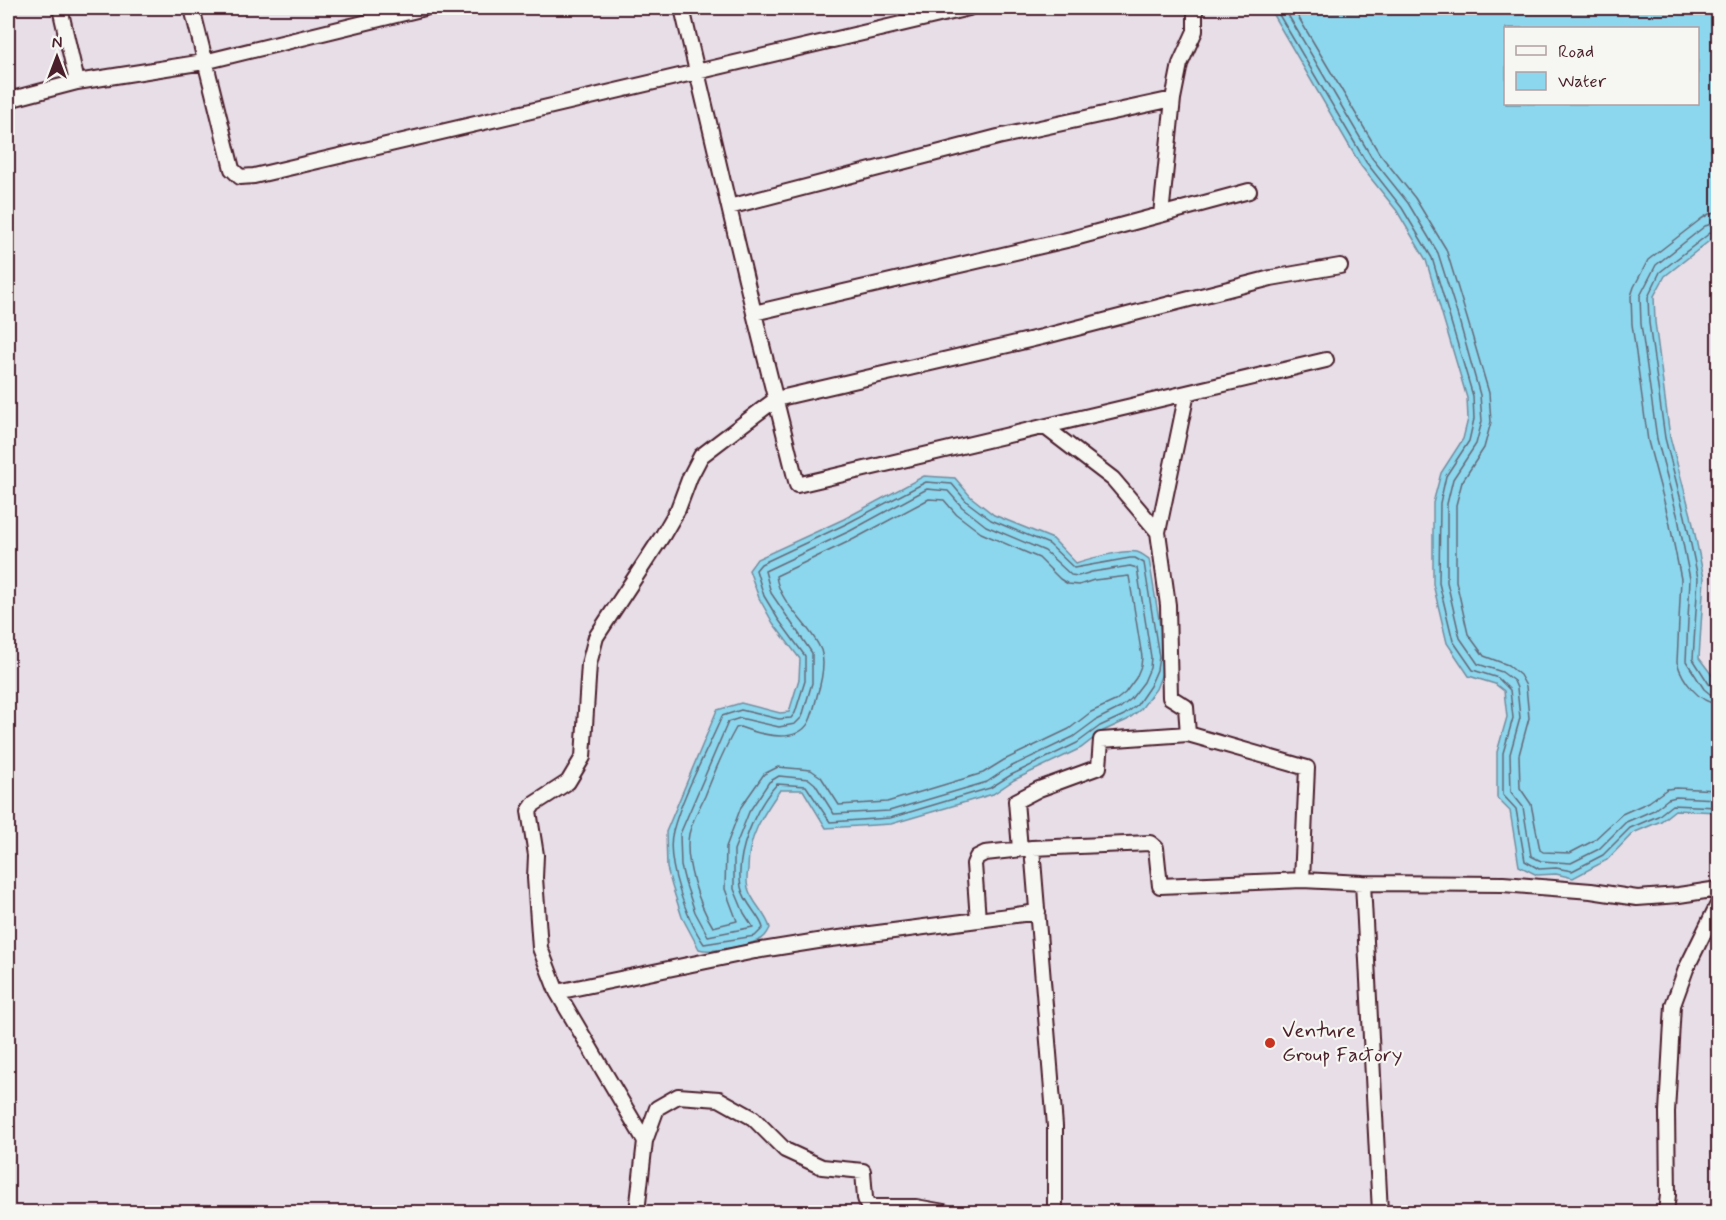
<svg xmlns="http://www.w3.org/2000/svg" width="1726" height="1220" font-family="Mynerve,sans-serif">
<rect width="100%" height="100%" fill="#e7dee8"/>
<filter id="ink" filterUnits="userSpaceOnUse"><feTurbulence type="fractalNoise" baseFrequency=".0167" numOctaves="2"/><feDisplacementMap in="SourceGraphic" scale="12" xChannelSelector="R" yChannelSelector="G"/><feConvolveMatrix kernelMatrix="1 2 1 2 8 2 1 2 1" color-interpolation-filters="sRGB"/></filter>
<g filter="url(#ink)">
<!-- water -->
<path fill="#8cd7ed" stroke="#728d9f" stroke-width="1.5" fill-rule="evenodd" d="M1269 8H1718V234L1665 276 1654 296 1655 322 1670 437 1691 515 1704 578 1699 658 1718 683V812L1675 810 1661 821 1633 833 1607 860 1573 878 1556 874 1537 875 1519 866 1510 811 1497 798V752L1507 717 1504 691 1495 684 1469 676 1447 643 1433 584V503L1441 473 1463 439 1468 419 1467 398 1426 260 1397 211 1361 166ZM1506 28H1698V104H1506Z
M924 476 955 478 971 497 994 515 1053 539 1076 563C1087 559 1126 549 1137 552 1141 553 1146 557 1149 559L1162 638 1163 671 1156 689 1141 709 1127 720 1103 731 1081 748 1014 780 993 794 891 824 826 828 803 790H780C762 816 748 837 748 869 747 875 746 882 748 888 752 903 766 913 770 928 767 934 764 939 757 941 745 946 711 953 699 949L682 917 672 886 667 868 666 832 717 710 741 703 780 713 789 712 799 679 800 659 773 623 759 598 749 570 757 559 844 519Z"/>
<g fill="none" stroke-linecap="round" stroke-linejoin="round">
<!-- shore -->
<path stroke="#646979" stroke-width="1.5" d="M1275 8 1366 162 1402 208 1432 258 1473 396 1474 419 1469 441 1446 476 1440 503 1439 583 1453 641 1473 670 1498 678 1510 690 1513 718 1503 753V795L1516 809 1525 861 1539 869 1556 868 1572 871 1603 855 1630 828 1658 816 1672 805 1718 807
M1284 8 1372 158 1408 203 1438 253 1459 320 1480 395 1482 421 1476 444 1453 479 1447 504V582L1460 638 1478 664 1502 672 1514 681 1517 688 1520 718 1510 754 1511 792 1523 807 1531 856 1541 861 1571 863 1599 849 1626 822 1654 810 1668 799 1676 797 1718 799
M1293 8 1379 153 1415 198 1446 249 1467 318 1489 393 1491 422 1484 448 1462 482 1456 505V581L1468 634 1484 656 1508 665 1520 675 1526 686 1529 718 1519 755 1520 788 1531 804 1540 850 1543 852 1570 853 1593 841 1622 814 1649 802 1667 789 1676 788 1718 790
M1718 213 1709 214 1701 219 1648 260 1634 287 1631 296 1632 324 1648 441 1669 520 1681 579 1677 662C1682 680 1699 703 1718 704
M1718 222 1705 226 1656 265 1640 296 1641 324 1657 439 1678 518 1690 579 1686 661 1704 689 1710 694 1718 695
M1718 229 1710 233 1660 272 1648 297 1649 323 1665 438 1685 516 1698 578 1693 659 1709 684 1718 688
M926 482 952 484 967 502 991 520 1049 544 1074 568 1130 558H1135L1144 563 1159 657 1157 670 1150 686 1137 705 1124 715 1100 726 1077 743 1011 775 990 788 890 818 830 822 806 786 777 784C755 808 735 854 741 887 744 903 761 917 763 928L755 936 704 944C687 920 665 860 673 831 683 793 707 752 722 716L741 710 779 719 791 718 795 713 805 681V656L778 619 764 596 756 570 761 564 846 524Z
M927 489 948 491 962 507 986 526 1045 551 1071 575 1078 576 1092 572 1130 566 1137 568 1151 657 1150 668 1144 682 1131 699 1120 708 1096 720 1073 737 1008 768 987 782 889 811 834 814 815 784 809 779 779 776 769 782 749 812 734 850V889L744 913 753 927 708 936 695 912 685 882 681 866 680 834 728 722 740 718 779 727 795 724 802 717 812 683V653L771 593 765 571 850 531Z
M929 499 944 500 956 514 981 533 1039 558 1060 579 1068 584 1079 585 1094 580 1129 576 1142 657 1141 666 1136 678 1125 693 1115 701 1091 712 1069 729 1004 760 983 773 887 802 839 805 821 777 811 770 778 767 764 774 741 807 726 847 725 889 737 921 713 927C699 905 684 860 689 834 692 821 699 808 705 796 714 773 724 749 736 728L740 727C759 734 796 745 809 722 813 714 815 704 817 696 821 683 826 664 821 650 810 623 780 606 776 576L854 539Z"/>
<!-- minor casing -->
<g stroke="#4a1f2b" stroke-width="18">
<path id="minor" d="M60 8 77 82 204 62 425 8
M192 8 232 169 240 177 254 176 969 8
M682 8 754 313 797 485 1326 360
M8 100 77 82
M729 207 998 137 1173 99
M1161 215 1173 99 1180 64 1195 31V8
M1340 266 1271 278 1042 337 776 399 701 456 690 477 678 509 663 535 596 637 589 664 583 757 568 782 534 804 529 811 536 855 535 878 540 948 557 992 755 951 824 940 978 920 974 864 977 857 985 853 1032 848 1150 843 1156 848 1160 886 1302 880 1363 883 1503 884 1591 891 1637 898 1679 895 1718 889
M754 313 1071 239 1249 191
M1045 427 1113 479 1158 532 1168 605 1170 697 1186 707 1188 734 1307 768 1302 880
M1158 532 1187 393
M1032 848 1055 1126V1212
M1020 849 1016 801 1039 789 1099 767 1101 740 1188 734
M1363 883 1380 1212
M978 920 1038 912
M557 992 645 1141 637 1212
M645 1141 657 1108 678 1096 719 1099 753 1118 785 1150 822 1167 863 1171 865 1198 868 1207H916L944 1212
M1666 1212 1668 1195 1667 1112 1673 1005 1686 969 1718 904"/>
</g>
<!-- minor -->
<use href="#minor" stroke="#f6f6f2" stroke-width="14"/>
</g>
</g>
<!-- markers -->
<circle fill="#c8321e" stroke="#f6f6f2" stroke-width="2" cx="1270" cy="1043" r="6"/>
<g text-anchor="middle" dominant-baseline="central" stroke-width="4.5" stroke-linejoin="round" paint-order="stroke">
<!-- poi labels -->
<g font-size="21" fill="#4a1f2b" stroke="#f6f6f2" text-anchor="start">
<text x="1282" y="1031">Venture<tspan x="1282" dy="24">Group Factory</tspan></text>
</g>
</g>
<!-- margin -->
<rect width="1726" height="1220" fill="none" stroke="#f6f6f2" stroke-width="30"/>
<rect x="15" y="15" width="1696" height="1190" fill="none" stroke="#4a1f2b" stroke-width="2" filter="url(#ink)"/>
<!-- legend -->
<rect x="1504" y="27" width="195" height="78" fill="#f6f6f2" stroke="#b1a0a2" stroke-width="1.5"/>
<rect x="1516" y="46" width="30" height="9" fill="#f6f6f2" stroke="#b1a0a2" stroke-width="1.5"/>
<text x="1558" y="57" font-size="18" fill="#4a1f2b">Road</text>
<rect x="1516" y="72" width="30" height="18" fill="#8cd7ed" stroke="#b1a0a2" stroke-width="1.5"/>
<text x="1558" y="87" font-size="18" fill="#4a1f2b">Water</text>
<!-- north arrow -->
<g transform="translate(57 57)" stroke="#f6f6f2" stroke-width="4.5" paint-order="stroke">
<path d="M0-4.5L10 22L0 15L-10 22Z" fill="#4a1f2b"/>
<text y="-9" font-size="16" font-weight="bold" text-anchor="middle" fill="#4a1f2b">N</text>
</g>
</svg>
